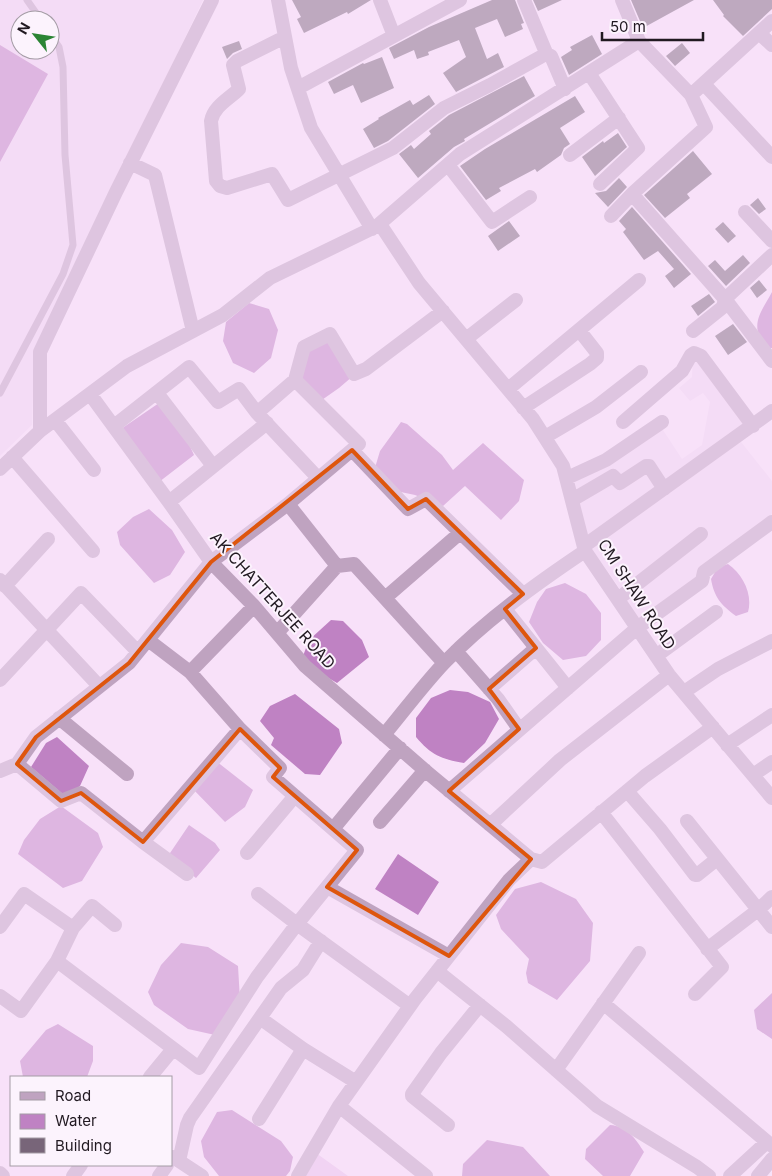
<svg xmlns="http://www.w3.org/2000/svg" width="772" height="1176" font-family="Inter,sans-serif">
<rect width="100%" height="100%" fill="#f8e1f9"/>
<!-- built -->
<path fill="#f0d4f1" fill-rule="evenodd" d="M0 0H203L34 354 32 425 0 456ZM20 20H50V50H20Z
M693 355 746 425 734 433 772 481V513L769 521 698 579 638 621 618 586 584 538 571 480 661 427 682 459 702 445 710 402 703 393 690 401 679 388 692 377Z"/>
<!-- green -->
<path fill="#e8c0ea" d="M316 1153 348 1176H303Z"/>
<!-- water -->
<path fill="#bf82c3" d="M0 45 48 74 0 162Z
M772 292V348H766C749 325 760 314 772 292Z
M249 303 269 309 278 330 271 358 254 373 233 363 223 341 226 322Z
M328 340 353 376 339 388 319 402 301 379 309 349Z
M159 403 187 440 194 455 159 482 121 429Z
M401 422 407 424 442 455 453 470 483 443 524 480 519 501 501 520 465 486 443 506 415 495 396 491 374 471 380 451Z
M149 509 172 530 185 552 170 575 154 583 120 545 117 532 133 517Z
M728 564C743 574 753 595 748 612L736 616C721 605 714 597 711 579L718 567Z
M565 583 586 594 601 613V640L586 656 563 660 543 643 529 622 537 602 546 589Z
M331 620 343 621 362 640 369 657 337 683 318 672 303 656 309 640Z
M450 690 468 692 490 702 499 719 485 743 464 763C441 759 431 755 416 737V718L431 698Z
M295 694 339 729 342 743 320 775 305 774 271 745 274 738 260 721 270 706Z
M57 737 89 766 80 786 65 796 31 767 46 743Z
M216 761 253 790 245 807 225 822 191 787Z
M61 806 98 833 103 847 82 881 63 888 18 854 24 840 40 819Z
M189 825 215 843 220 850 196 878 168 856Z
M398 854 439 882 418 915 375 889Z
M541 882 576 899 593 923 590 961 557 1000 528 983 526 973 529 959 501 929 496 915 515 889Z
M181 943 208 947 238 966 240 1000 215 1035 188 1029 154 1005 148 992 161 965Z
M772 993V1039L757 1029 754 1010Z
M58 1024 93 1046V1061L87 1077H23L20 1061 46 1030Z
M232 1110 281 1141 293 1157 290 1171 286 1176H219L204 1157 201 1141 217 1112Z
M610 1125C627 1126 636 1139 644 1152L630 1176H603L585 1159 586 1149Z
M487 1140 523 1147 550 1176H462L463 1164Z"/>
<!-- building -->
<path fill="#786579" d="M292 0H371L348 14 347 12 304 33 297 19 301 17Z
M492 0H515L524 23 521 24 523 29 505 37 497 19 475 28 487 59 498 53 504 67 456 92 443 73 466 57 459 40 428 52 429 55 417 59 414 50 394 59 389 48 429 27Z
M533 0H562L538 11Z
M631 0H694L643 28Z
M713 0H772V9L743 36 723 16 724 15Z
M592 35 602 54 569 75 561 57 572 50 570 47Z
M239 41 242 49 233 53 227 59 222 47Z
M682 43 690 53 675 66 666 56Z
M382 57 394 88 361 103 353 85 334 94 328 82 363 63 364 64Z
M524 76 535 96 464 139 465 141 454 147 418 178 399 154 411 145 414 149 431 134 429 131 449 115Z
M429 95 435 104 388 141 374 148 363 129 379 119 378 118 410 100 413 105Z
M575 96 585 112 560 128 570 144 564 148 561 155 537 172 535 169 499 188 501 191 486 200 460 166 485 149Z
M618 133 627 147 595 176 582 157 603 141 604 143Z
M693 151 712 174 687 194 690 198 665 218 644 195Z
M619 178 627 187 608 207 595 193 606 191Z
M758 198 766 209 759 214 750 205Z
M632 207 691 274 674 288 665 276 674 269 658 251 644 260 623 232 626 229 619 221Z
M509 221 520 236 498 251 488 236Z
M723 222 736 236 728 243 715 229Z
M743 255 750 263 726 286 708 266 715 260 725 271Z
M759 280 767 290 757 298 750 288Z
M709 294 715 302 698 316 691 306Z
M733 324 747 342 728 355 715 336Z"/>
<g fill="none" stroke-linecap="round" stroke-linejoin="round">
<!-- service -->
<path stroke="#bfa3c0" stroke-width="7" d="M27 0 41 20
M0 393 63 274 73 245 65 155 63 67 59 47 50 34"/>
<!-- minor -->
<path stroke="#bfa3c0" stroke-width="14" d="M278 0 291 68 311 128 372 229
M380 0 394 36
M524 0 547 55
M622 0 639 41
M759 33 772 45
M285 37 237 61 233 65 239 89C229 99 214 106 211 121L216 181 220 186 227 188 272 174 288 200 393 148 444 108 490 85 546 54 551 56 565 89
M589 73 638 148 600 184
M704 84 772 157
M298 88 460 0
M570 155 619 118
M130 163 155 175 193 331
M448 165 492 222 530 197
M632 194 725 299 772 361
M745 212 772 241
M611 216 632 194 706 127 691 95
M380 224 419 283 533 419 563 466 585 551 669 675 772 798
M693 331 723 307 725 299 772 255
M466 339 516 300
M508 389 639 280
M157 393 213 466
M90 394 169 502 211 562 254 606 305 666 428 773 531 859
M523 408 590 364 597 358V353L579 330
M257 413 295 380
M55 420 94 470
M623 422 682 371 691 355 694 353 701 356 753 426
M114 426 189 367 218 402 239 389 257 413 318 478
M40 431V352L116 192 212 0
M545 437 596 407 641 372
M352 450 408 509 426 499 523 594
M12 457 93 551
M0 469 40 431 127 366 223 315 270 278 377 226 460 154 639 41 691 95 772 21
M567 478 606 460 662 422
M572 500 613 476 620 483 646 466H649L664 489
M169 502 267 423
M288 504 337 566 354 564 444 663
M584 546 772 411
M0 580 99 686
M5 586 48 539
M385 598 460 533
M618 599 701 534
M505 609 568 688
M277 633 337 566
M456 651 498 699 519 729
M656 656 716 612
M190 672 254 606
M0 680 81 593 138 652
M489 689 536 648
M684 692 718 669 772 641
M59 718 127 774
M384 735C404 711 424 684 445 662 487 619 536 584 585 551
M727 745 772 715
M17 764 61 801 81 793 143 842 187 874
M0 771 17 764 36 737 129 663 211 562 288 504 359 444 295 380 304 347 330 334 354 374 366 369 443 311
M753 775 772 762
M449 791 637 628 702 581 704 572 772 522
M627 791 660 829 695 875H697L717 859
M601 812 722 967 695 994
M687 821 772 927
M380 822 425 770
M490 825 560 760 669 675
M333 829 400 748
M143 842 240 729
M247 853 294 797
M327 887 449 956
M258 894 297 924 410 1006
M0 927 24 894 73 928 92 906 115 925
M707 949 758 910 772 897
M57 961 199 1068 257 977 297 924 357 850 273 777 280 768 240 729 190 672 148 640
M437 971 506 1026 597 1106 697 1167 709 1176
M0 996 21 1011 57 961 73 928
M603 1003 772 1146
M260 1018 303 1049 356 1082
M556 1070 639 953
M150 1077 173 1049
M339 1106 426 1176
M259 1119 303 1049
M448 1125 412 1096V1094L441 1053 480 1005
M172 1159 173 1157 202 1176
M179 1161 187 1125 190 1118 281 988 303 970 321 941
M0 1173 3 1176
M73 1176 81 1165
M159 1176 167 1165
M298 1176 339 1106 415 999 509 880 531 859 542 862 645 776 713 727
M730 1176 767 1142
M758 1176 772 1159"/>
</g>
<!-- marked area -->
<path d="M0 0H772V1176H0ZM352 450 408 509 426 499 523 594 505 609 536 648 489 689 519 729 449 791 531 859 449 956 327 887 357 850 273 777 280 768 240 729 143 842 81 793 61 801 17 764 36 737 129 663 211 562Z" fill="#f8e1f9" fill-opacity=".55" fill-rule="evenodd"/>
<path fill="none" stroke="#de560d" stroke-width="4" stroke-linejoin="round" d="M352 450 408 509 426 499 523 594 505 609 536 648 489 689 519 729 449 791 531 859 449 956 327 887 357 850 273 777 280 768 240 729 143 842 81 793 61 801 17 764 36 737 129 663 211 562Z"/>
<g text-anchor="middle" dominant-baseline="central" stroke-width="4" stroke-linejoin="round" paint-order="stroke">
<!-- street labels -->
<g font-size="16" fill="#211921" stroke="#fcf3fd">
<text transform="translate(637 594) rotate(57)">CM SHAW ROAD</text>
<text transform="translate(273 600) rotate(48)">AK CHATTERJEE ROAD</text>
</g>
</g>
<!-- legend -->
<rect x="10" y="1076" width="162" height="90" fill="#fcf3fd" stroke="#a49ca5"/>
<rect x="20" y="1092" width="25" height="8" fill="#bfa3c0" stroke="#a49ca5"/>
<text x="55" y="1101" font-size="15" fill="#211921">Road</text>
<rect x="20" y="1114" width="25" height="15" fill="#bf82c3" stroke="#a49ca5"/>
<text x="55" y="1126" font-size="15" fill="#211921">Water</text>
<rect x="20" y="1138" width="25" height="15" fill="#786579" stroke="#a49ca5"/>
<text x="55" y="1151" font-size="15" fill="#211921">Building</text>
<!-- north arrow -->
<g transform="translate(35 35) rotate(300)"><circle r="24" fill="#fcf3fd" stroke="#a49ca5"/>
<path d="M0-4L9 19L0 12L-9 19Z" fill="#2b8434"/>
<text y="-8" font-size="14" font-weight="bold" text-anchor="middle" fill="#211921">N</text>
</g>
<!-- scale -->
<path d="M602 32v8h101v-8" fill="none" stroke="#211921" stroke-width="2.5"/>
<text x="610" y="32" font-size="15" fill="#211921" stroke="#fcf3fd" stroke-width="4" paint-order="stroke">50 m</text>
</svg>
